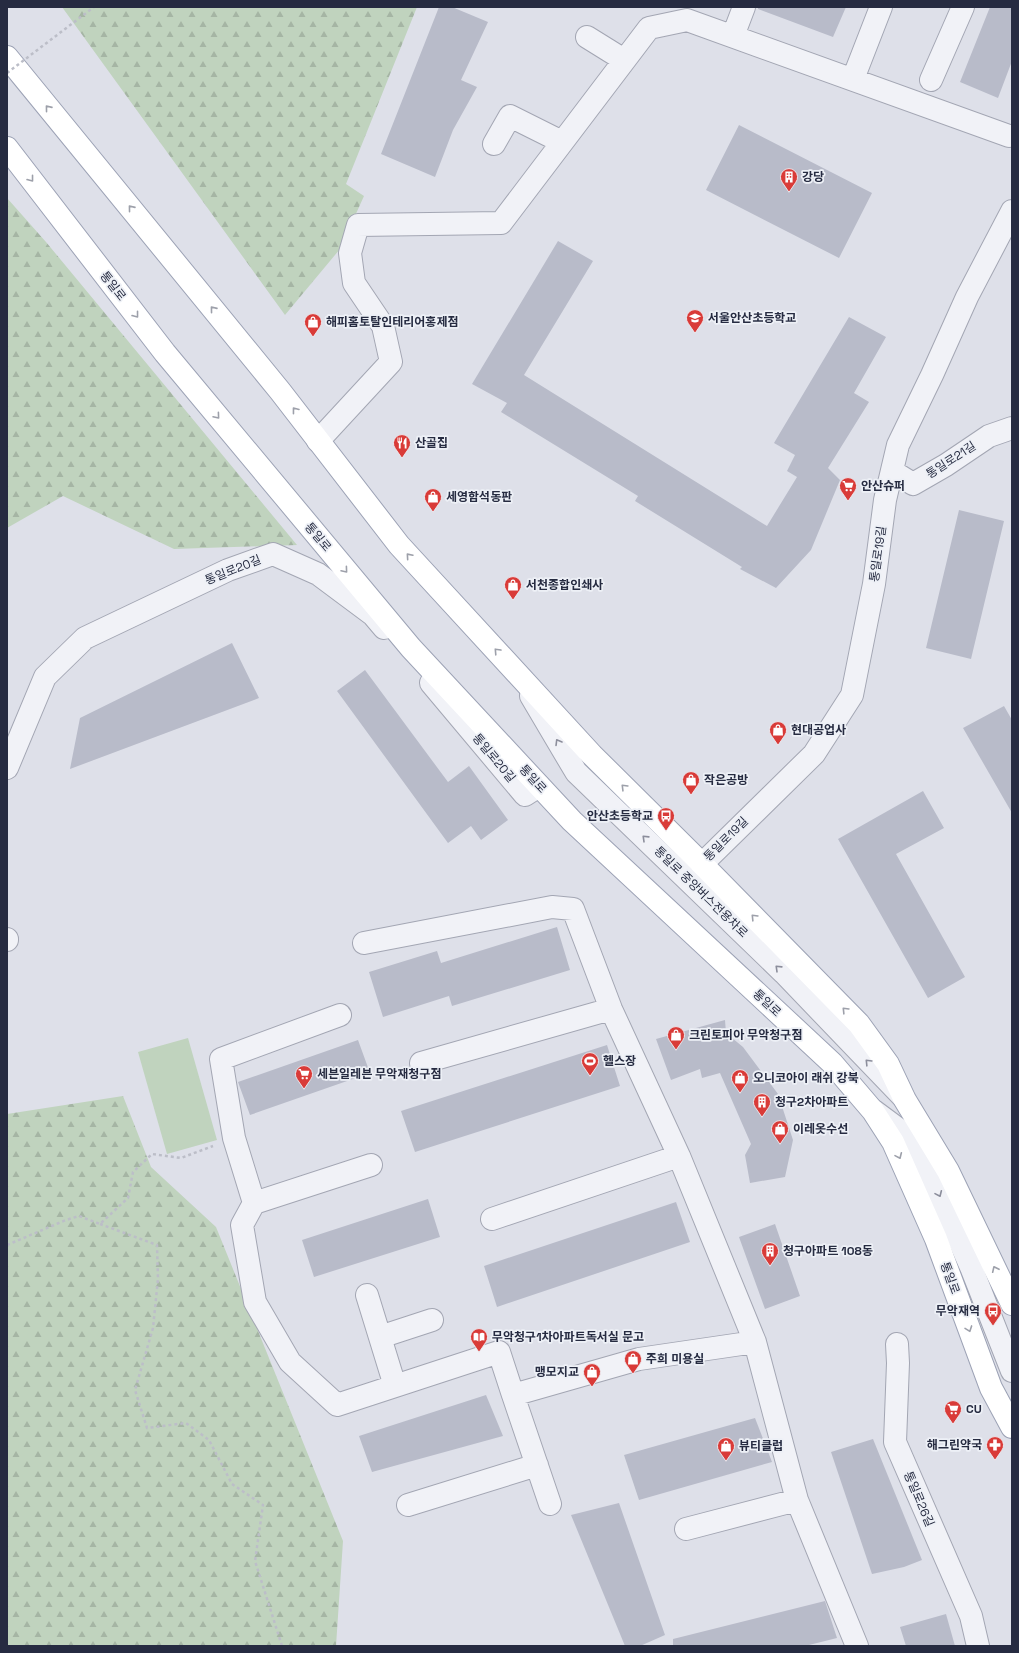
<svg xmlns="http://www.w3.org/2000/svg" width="1019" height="1653" font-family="'Space Grotesk','Noto Sans KR',sans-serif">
<defs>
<pattern id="forest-firs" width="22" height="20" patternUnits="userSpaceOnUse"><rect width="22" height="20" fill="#c0d3be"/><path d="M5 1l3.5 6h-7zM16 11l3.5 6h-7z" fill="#a5b5a4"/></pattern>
</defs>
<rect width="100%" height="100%" fill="#dee0e9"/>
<!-- forest -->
<path fill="url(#forest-firs)" d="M62 7H417L346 184 364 196 340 249 285 315Z
M7 198 46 242 297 545 174 549 63 496 7 528Z
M123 1096 151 1167 216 1227 343 1541 336 1646H7V1114Z"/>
<!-- pitch -->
<path fill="#c0d3be" d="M188 1038 217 1140 167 1154 138 1052Z"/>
<!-- building -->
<path fill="#b8bbc9" d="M439 7H452L488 22 461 80 477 87 453 130 435 177 381 154Z
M758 7H846L833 37 758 9Z
M990 7H1012V61L998 98 960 82Z
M739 125 872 193 839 258 706 190Z
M558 241 593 261 524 375 767 526 797 477 787 471 795 455 774 443 849 317 886 337 854 393 869 402 828 468 840 480 811 550 776 588 740 569 742 567 635 501 638 496 501 412 507 403 472 384Z
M959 510 1004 521 971 659 926 648Z
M232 643 259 698 70 769 80 718Z
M365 670 448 782 469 766 508 820 481 840 471 826 448 843 337 691Z
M1004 706 1012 720V813L963 728Z
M923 791 944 828 896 854 965 977 928 998 838 839Z
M557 927 570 970 452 1006 449 996 383 1017 369 972 437 951 441 963Z
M725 1020 726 1033 743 1047 778 1094 793 1140 785 1177 750 1183 745 1155 751 1144 720 1073 702 1078 700 1069 671 1080 656 1039Z
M358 1040 370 1073 250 1115 238 1082Z
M607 1045 620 1086 415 1152 401 1111Z
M428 1199 440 1237 314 1277 302 1240Z
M676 1202 690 1242 497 1307 484 1266Z
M775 1224 800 1296 765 1309 739 1237Z
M486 1395 503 1436 372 1472 359 1436Z
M755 1418 772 1462 639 1500 624 1455Z
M873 1439 922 1560 904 1567 872 1574 831 1452Z
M619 1503 665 1635 640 1646H625L571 1515Z
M825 1601 837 1638 805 1646H673V1639Z
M946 1614 955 1646H906L900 1627Z"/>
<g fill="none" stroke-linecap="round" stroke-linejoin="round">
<!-- minor casing -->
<g stroke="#a3a6b3" stroke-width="24">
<path id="minor" d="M733 36 744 7
M587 37 624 60
M853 79 881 7
M931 80 963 7
M494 144 510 116 562 142
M318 441 391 362 383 326 354 283 350 253 358 225 501 223 649 28 687 20 1009 136
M892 471 913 484 946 465 989 436 1012 428
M431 683 525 795 539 786
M531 696 576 772 784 973 903 1097
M7 768 45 677 85 638 228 570 273 554 318 574 373 615 384 628
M702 864 814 754 852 695 874 584 885 500 898 445 932 375 967 297 1012 211
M7 939V940
M364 943 552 907 573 909 611 1009 679 1156 755 1342 797 1500 857 1646
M340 1015 221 1059 234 1138 254 1203 242 1225 255 1302 290 1362 337 1405 499 1352 513 1395 639 1359 755 1342
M421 1063 611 1009
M874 1111 909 1137 930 1174 971 1267 1012 1371
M254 1203 371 1165
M492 1219 679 1156
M367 1295 395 1386
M380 1337 432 1320
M897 1344 898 1363 895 1442 971 1616 978 1646
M513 1395 550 1504
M408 1505 537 1465
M686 1529 797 1500"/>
</g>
<!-- major casing -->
<g stroke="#9ca2b5" stroke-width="24">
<path id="major" d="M7 57 280 391 399 545 592 755 702 864 859 1024 888 1064 905 1100 948 1171 1012 1304
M7 148 165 353 411 648 572 821 832 1063 873 1111 893 1142 936 1239 991 1388 1012 1427"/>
</g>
<!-- path -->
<path stroke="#bcbec8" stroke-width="2.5" stroke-dasharray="3 3" stroke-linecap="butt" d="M100 1224 157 1245 158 1279 153 1328 135 1390 147 1428 186 1423 209 1440 232 1484 263 1505 255 1561 282 1646
M7 1245 66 1220 79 1216 100 1224 128 1198 133 1172 152 1154 181 1158 213 1146"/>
<!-- minor -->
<use href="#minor" stroke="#f1f2f7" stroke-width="22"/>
<!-- major -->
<use href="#major" stroke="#fff" stroke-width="22"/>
<!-- path-bridge -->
<path stroke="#bcbec8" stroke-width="2.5" stroke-dasharray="3 3" stroke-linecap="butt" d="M7 73 94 7"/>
</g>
<!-- one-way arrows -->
<defs><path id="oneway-chevron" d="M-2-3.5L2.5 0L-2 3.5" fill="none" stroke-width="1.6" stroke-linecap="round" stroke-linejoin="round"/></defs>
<g stroke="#9da0aa">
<use href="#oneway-chevron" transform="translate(48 108) rotate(-129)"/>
<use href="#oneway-chevron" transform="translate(31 179) rotate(52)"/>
<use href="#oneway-chevron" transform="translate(131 208) rotate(-129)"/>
<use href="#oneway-chevron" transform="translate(213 309) rotate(-129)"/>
<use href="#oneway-chevron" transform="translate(136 315) rotate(52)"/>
<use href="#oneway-chevron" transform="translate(295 410) rotate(-128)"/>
<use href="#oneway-chevron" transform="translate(217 416) rotate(50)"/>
<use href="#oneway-chevron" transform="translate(409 556) rotate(-131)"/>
<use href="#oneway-chevron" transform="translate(345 570) rotate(50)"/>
<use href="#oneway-chevron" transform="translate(497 651) rotate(-133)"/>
<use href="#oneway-chevron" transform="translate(624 787) rotate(-135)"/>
<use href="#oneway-chevron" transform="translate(754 917) rotate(-134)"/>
<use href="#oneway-chevron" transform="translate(845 1010) rotate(-134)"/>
<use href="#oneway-chevron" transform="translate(899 1156) rotate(66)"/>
<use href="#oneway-chevron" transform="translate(995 1269) rotate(-115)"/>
<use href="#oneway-chevron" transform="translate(969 1329) rotate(70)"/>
</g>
<g stroke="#8c8e9c">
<use href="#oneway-chevron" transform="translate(558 742) rotate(-121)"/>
<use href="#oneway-chevron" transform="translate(645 838) rotate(-136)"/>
<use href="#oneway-chevron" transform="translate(778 968) rotate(-136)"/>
<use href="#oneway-chevron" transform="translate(868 1062) rotate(-134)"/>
<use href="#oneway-chevron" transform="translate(939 1194) rotate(66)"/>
</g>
<!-- icons -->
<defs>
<g id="building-pin" transform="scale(0.9)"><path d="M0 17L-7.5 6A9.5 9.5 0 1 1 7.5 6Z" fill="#d93b38" stroke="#edf0f6"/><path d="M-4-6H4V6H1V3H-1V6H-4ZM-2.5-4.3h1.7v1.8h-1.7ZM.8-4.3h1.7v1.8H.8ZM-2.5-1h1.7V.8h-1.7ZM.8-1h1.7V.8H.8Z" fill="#fff"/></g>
<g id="school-pin" transform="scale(0.9)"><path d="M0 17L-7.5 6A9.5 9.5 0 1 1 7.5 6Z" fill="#d93b38" stroke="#edf0f6"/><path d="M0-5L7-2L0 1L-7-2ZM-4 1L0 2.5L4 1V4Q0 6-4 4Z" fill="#fff"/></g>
<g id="shop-pin" transform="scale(0.9)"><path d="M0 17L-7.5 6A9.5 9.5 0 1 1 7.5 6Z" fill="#d93b38" stroke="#edf0f6"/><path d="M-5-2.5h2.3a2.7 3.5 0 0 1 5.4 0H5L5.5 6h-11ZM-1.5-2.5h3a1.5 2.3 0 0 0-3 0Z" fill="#fff"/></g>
<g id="restaurant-pin" transform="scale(0.9)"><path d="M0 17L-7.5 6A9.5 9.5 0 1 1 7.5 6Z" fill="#d93b38" stroke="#edf0f6"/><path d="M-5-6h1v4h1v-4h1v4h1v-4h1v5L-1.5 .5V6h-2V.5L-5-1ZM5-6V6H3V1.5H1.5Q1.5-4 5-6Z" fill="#fff"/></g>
<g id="supermarket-pin" transform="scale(0.9)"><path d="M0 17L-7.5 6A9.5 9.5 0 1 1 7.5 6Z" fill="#d93b38" stroke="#edf0f6"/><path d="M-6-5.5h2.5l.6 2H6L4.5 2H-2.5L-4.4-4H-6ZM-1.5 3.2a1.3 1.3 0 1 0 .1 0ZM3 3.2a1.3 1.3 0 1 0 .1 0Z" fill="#fff"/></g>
<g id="bus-pin" transform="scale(0.9)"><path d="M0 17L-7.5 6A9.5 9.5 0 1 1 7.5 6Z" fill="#d93b38" stroke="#edf0f6"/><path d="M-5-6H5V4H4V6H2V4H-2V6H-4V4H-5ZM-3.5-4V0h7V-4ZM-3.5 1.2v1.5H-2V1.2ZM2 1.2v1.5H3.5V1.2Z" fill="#fff"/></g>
<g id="stadium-pin" transform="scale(0.9)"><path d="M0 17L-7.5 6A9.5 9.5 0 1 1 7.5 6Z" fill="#d93b38" stroke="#edf0f6"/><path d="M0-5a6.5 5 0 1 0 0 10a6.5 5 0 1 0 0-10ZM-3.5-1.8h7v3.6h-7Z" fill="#fff"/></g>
<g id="library-pin" transform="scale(0.9)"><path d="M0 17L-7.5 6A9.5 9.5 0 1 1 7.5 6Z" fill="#d93b38" stroke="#edf0f6"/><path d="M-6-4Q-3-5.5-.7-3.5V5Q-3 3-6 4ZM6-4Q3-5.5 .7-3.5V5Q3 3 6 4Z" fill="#fff"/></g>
<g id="pharmacy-pin" transform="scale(0.9)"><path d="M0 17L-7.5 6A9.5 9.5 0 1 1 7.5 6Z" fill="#d93b38" stroke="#edf0f6"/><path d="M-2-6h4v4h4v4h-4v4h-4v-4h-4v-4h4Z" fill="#fff"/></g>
</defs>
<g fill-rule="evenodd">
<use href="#building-pin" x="789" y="177"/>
<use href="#school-pin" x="695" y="318"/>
<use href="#shop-pin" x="313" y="322"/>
<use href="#restaurant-pin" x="402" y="443"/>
<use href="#supermarket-pin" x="848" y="486"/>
<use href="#shop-pin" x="433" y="497"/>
<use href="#shop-pin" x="513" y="585"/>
<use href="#shop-pin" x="778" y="730"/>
<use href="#shop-pin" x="691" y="780"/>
<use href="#bus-pin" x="666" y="816"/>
<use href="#shop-pin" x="676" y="1035"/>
<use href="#stadium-pin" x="590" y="1061"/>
<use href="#supermarket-pin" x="304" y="1074"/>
<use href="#shop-pin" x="740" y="1078"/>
<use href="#building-pin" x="762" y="1102"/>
<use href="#shop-pin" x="780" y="1129"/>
<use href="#building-pin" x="770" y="1251"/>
<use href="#bus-pin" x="993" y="1311"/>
<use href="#library-pin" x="479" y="1337"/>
<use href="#shop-pin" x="633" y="1359"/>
<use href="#shop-pin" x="592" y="1372"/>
<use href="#supermarket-pin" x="953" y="1409"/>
<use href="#pharmacy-pin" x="995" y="1445"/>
<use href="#shop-pin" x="726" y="1446"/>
</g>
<g text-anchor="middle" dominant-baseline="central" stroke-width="3.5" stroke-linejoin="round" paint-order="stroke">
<!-- poi labels -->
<g font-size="12" font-weight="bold" fill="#262b41" stroke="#edf0f6" text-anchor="start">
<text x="802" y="177">강당</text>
<text x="708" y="318">서울안산초등학교</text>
<text x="326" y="322">해피홈토탈인테리어홍제점</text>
<text x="415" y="443">산골집</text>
<text x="861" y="486">안산슈퍼</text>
<text x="446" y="497">세영함석동판</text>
<text x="526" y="585">서천종합인쇄사</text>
<text x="791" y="730">현대공업사</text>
<text x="704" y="780">작은공방</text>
<text x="653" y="816" text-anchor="end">안산초등학교</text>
<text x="689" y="1035">크린토피아 무악청구점</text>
<text x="603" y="1061">헬스장</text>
<text x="317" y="1074">세븐일레븐 무악재청구점</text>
<text x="753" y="1078">오니코아이 래쉬 강북</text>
<text x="775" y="1102">청구2차아파트</text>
<text x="793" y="1129">이레옷수선</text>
<text x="783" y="1251">청구아파트 108동</text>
<text x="980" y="1311" text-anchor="end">무악재역</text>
<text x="492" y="1337">무악청구1차아파트독서실 문고</text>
<text x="646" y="1359">주희 미용실</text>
<text x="579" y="1372" text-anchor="end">맹모지교</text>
<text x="966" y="1409">CU</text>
<text x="982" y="1445" text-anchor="end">해그린약국</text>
<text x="739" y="1446">뷰티클럽</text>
</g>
<!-- street labels -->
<g font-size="12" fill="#262b41" stroke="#edf0f6">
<text transform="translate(113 286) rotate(52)">통일로</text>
<text transform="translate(951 460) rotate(-33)">통일로21길</text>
<text transform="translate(318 537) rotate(50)">통일로</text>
<text transform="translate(878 554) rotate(-82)">통일로19길</text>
<text transform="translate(233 570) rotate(-22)">통일로20길</text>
<text transform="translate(494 758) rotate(50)">통일로20길</text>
<text transform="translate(533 779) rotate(47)">통일로</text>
<text transform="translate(726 839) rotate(-45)">통일로19길</text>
<text transform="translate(701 892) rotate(44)">통일로 중앙버스전용차로</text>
<text transform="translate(767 1003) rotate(43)">통일로</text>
<text transform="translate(950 1278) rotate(70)">통일로</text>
<text transform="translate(919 1499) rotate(67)">통일로26길</text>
</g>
</g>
<!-- border -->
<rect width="1019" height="1653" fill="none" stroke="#262b41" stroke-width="16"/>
</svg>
